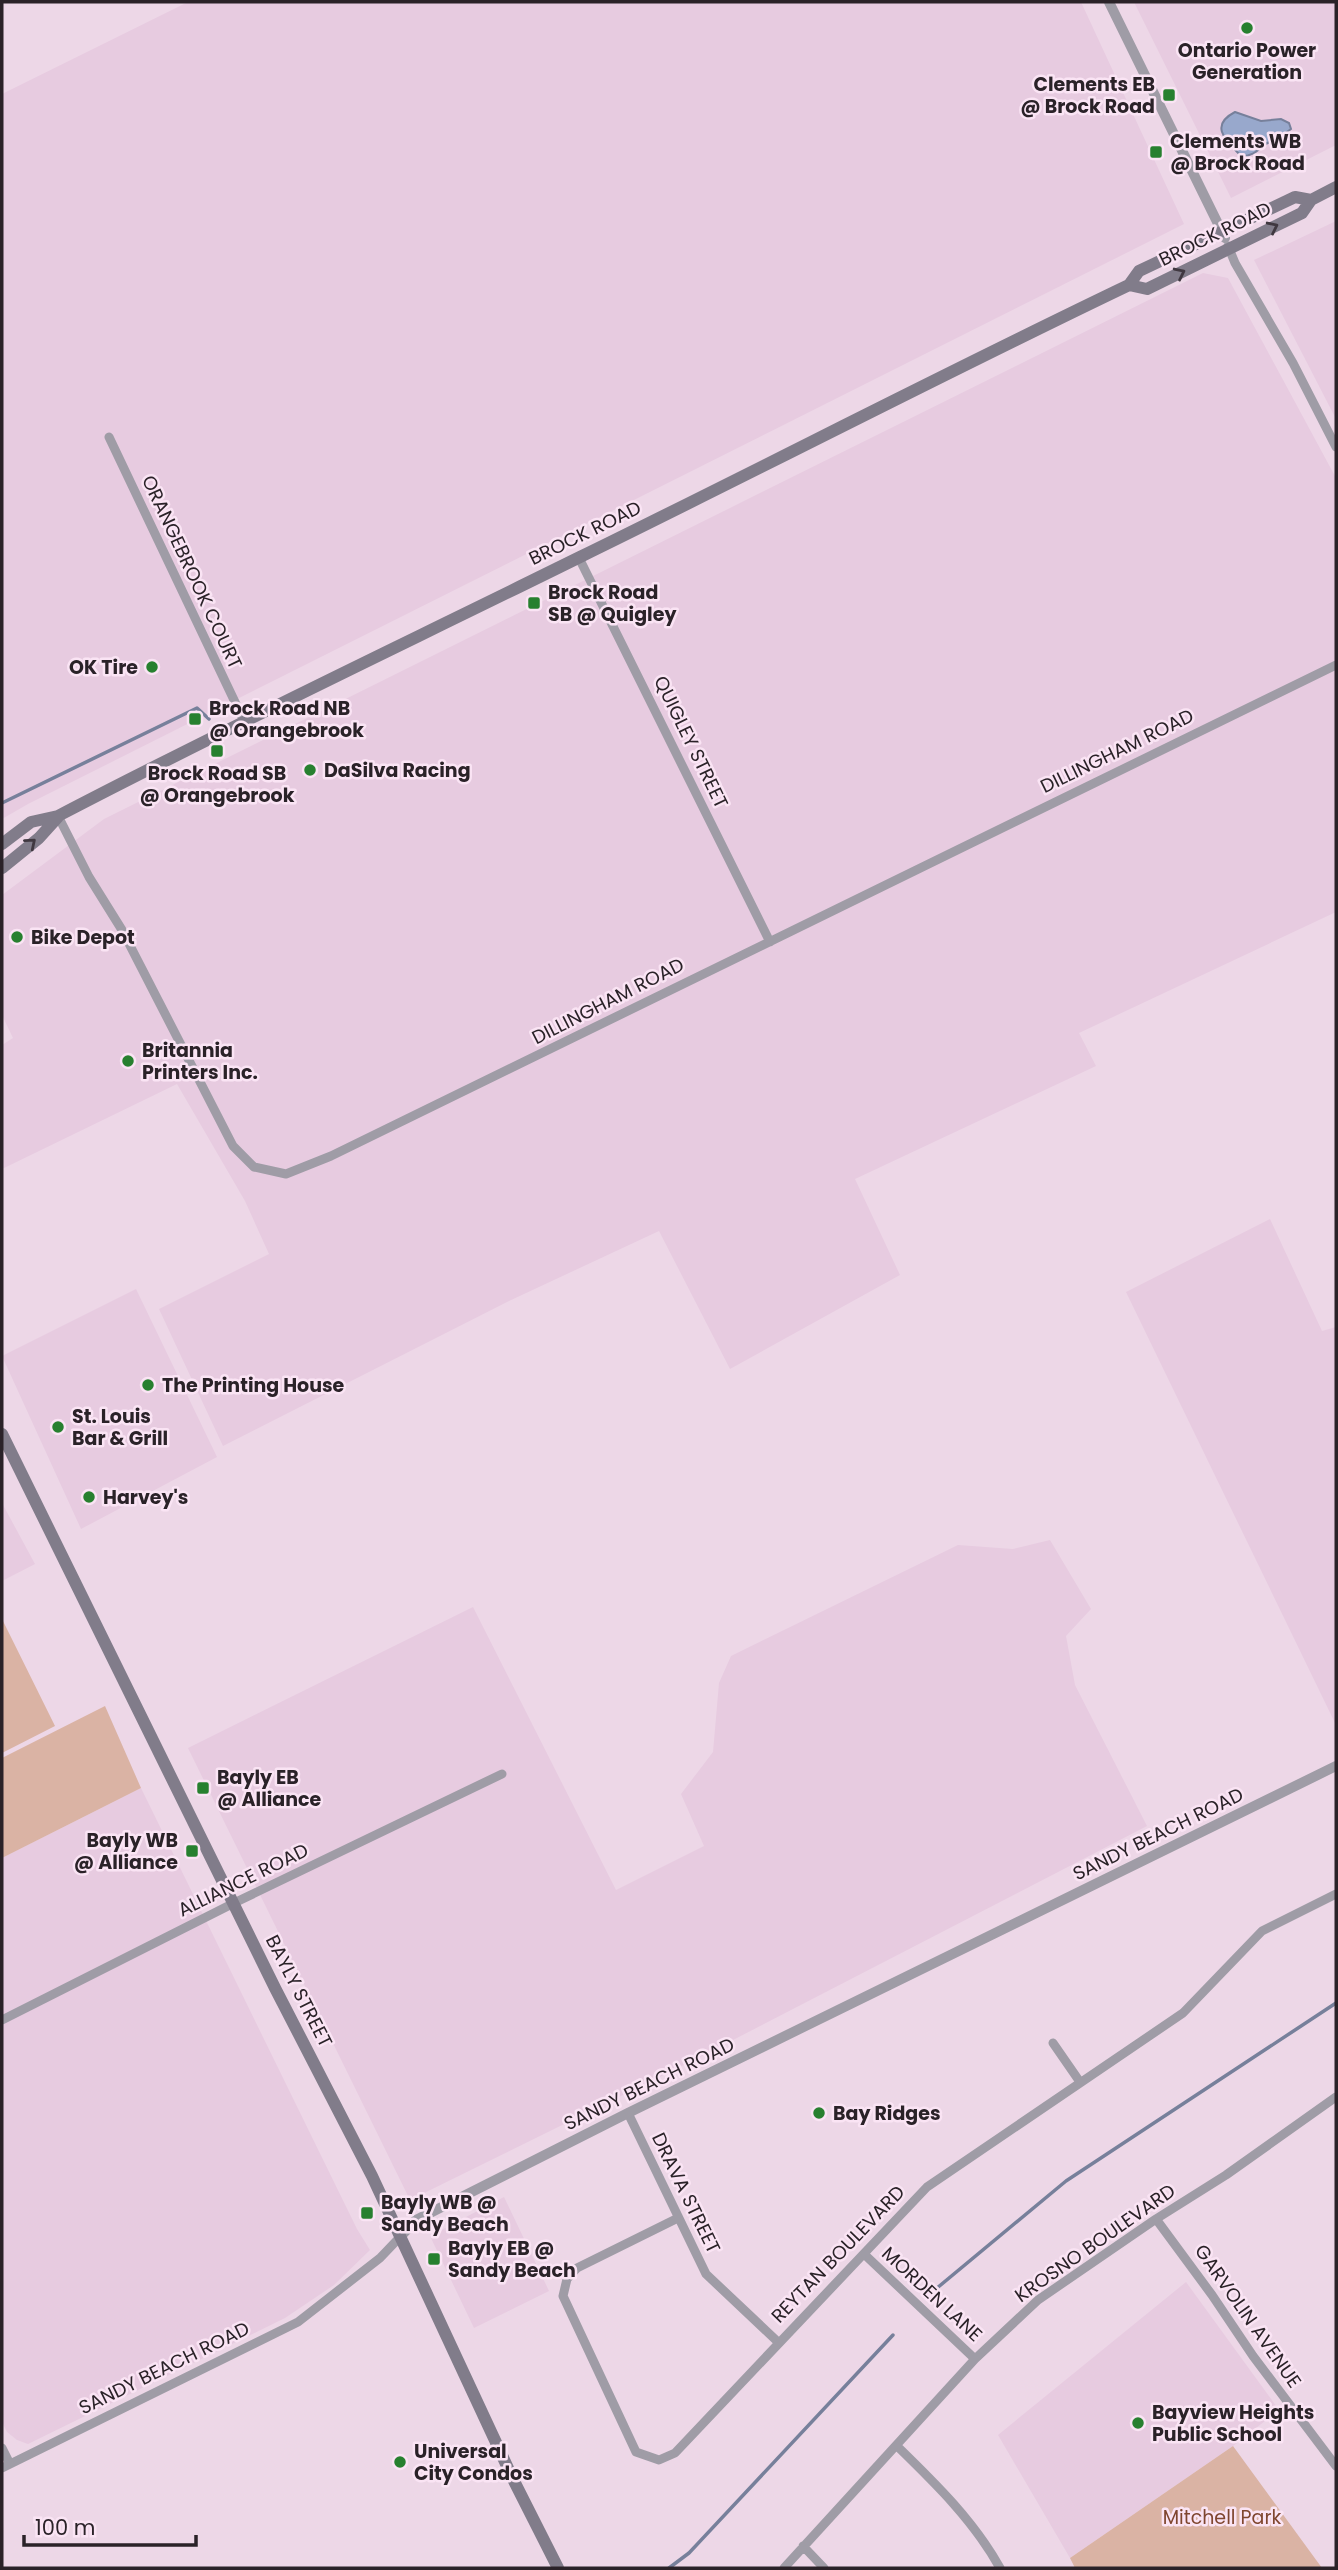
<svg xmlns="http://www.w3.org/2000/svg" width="1338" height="2570" font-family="Poppins,sans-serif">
<rect width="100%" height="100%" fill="#edd7e7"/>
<!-- built -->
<path fill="#e7cbe0" d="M188 2H1081L1184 224 28 804 2 819V94Z
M1134 2H1336V145L1231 198Z
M1336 221V419L1254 260Z
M1203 273 1228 278 1336 478V912L1079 1033 1096 1066 855 1179 900 1275 730 1369 659 1231 509 1301 223 1446 159 1309 269 1254 245 1201 177 1084 2 1169V1045L13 1038 2 1015V895L104 819Z
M1270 1219 1322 1331 1336 1327V1725L1126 1292Z
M136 1289 217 1457 81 1529 2 1356Z
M2 1503 35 1564 2 1581Z
M1050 1540 1091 1609 1066 1636 1075 1685 1147 1826 704 2055 410 2200 188 1748 473 1607 616 1890 704 1846 681 1794 713 1752 719 1683 731 1656 958 1545 1013 1549Z
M141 1788 357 2229 370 2250 334 2285 285 2318 28 2444 17 2440 7 2432 2 2422V1858Z
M504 2197 549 2291 474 2328 430 2236Z
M1186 2282 1279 2410 1233 2446 1070 2558 998 2435Z"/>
<!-- green -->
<path fill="#dab3a4" d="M2 1619 55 1726 2 1753Z
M105 1706 141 1788 2 1858V1758Z
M1233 2446 1322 2568H1075L1070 2558Z"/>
<!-- water -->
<path fill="#98a8cc" stroke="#77809b" stroke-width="2" d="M1235 112 1261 121 1281 119 1289 123 1291 129C1284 135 1278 136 1271 141 1261 146 1255 157 1241 156 1227 141 1208 126 1235 112Z"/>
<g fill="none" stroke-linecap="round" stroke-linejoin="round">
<!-- stream -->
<path stroke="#77809b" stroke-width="3.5" d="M2 803 197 708 209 719
M937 2288 1066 2181 1336 2003
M669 2568 689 2553 893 2335"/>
<!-- minor -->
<path stroke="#9f9ca6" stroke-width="9" d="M1228 246 1235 263 1293 363 1336 447
M109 437 244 721
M579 558 770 942
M58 816 89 877 122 930 233 1146 254 1167 286 1174 331 1156 1336 665
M2 2020 234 1903 502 1774
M1053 2043 1080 2082
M628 2113 706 2274 778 2342
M678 2218 577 2268 567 2279 563 2296 636 2452 659 2460 675 2453 927 2187 1183 2013 1262 1931 1336 1894
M1156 2219 1212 2295 1253 2356 1336 2466
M864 2254 975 2359
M897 2446C936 2484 974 2521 1000 2568
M2 2448 10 2464
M2 2468 298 2322 380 2258 401 2236
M803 2546 824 2568
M784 2568 975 2359 1038 2300 1156 2219 1226 2175 1336 2097"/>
<!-- tertiary -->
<path stroke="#9f9ca6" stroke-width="10" d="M1109 2 1225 238
M401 2236 416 2220 628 2113 1336 1766"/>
<!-- secondary -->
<path stroke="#817c8a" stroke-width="12" d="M1129 285 1147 289 1302 213 1311 200 1336 187
M2 844 31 822 58 816C230 726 406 643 580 557 764 467 945 373 1129 285L1139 271 1295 197 1311 200
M2 868 39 838 58 817
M2 1434 275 1988 372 2176 513 2479 558 2568"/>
</g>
<!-- one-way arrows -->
<defs><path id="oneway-chevron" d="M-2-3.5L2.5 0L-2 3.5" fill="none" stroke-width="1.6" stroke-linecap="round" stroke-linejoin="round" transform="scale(1.75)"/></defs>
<g stroke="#403840">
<use href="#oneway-chevron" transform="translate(1273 227) rotate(-26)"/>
<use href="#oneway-chevron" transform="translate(1180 273) rotate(-26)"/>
<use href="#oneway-chevron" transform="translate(31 843) rotate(-40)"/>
</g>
<!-- markers -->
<g fill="#27802f" stroke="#fae4f4" stroke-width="2.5">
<circle cx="1247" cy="28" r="7"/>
<rect x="1162" y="88" width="14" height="14" rx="3.5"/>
<rect x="1149" y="145" width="14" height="14" rx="3.5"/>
<rect x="527" y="596" width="14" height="14" rx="3.5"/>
<circle cx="152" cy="667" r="7"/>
<rect x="188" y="712" width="14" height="14" rx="3.5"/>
<rect x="210" y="744" width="14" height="14" rx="3.5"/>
<circle cx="310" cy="770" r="7"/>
<circle cx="17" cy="937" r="7"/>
<circle cx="128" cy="1061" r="7"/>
<circle cx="148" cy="1385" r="7"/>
<circle cx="58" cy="1427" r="7"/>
<circle cx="89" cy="1497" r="7"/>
<rect x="196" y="1781" width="14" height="14" rx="3.5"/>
<rect x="185" y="1844" width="14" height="14" rx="3.5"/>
<circle cx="819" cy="2113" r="7"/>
<rect x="360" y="2206" width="14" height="14" rx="3.5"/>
<rect x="427" y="2252" width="14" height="14" rx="3.5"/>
<circle cx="1138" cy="2423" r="7"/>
<circle cx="400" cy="2462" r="7"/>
</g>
<g text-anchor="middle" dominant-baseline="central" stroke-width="5" stroke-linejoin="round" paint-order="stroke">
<!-- poi labels -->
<g font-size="19" font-weight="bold" fill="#2a2228" stroke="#fae4f4" text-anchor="start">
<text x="1247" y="50" text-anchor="middle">Ontario Power<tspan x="1247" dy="22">Generation</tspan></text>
<text x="1155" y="84" text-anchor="end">Clements EB<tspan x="1155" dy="22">@ Brock Road</tspan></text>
<text x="1170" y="141">Clements WB<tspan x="1170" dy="22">@ Brock Road</tspan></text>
<text x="548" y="592">Brock Road<tspan x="548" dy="22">SB @ Quigley</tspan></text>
<text x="138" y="667" text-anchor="end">OK Tire</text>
<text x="209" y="708">Brock Road NB<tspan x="209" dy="22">@ Orangebrook</tspan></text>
<text x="324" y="770">DaSilva Racing</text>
<text x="217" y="773" text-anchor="middle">Brock Road SB<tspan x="217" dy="22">@ Orangebrook</tspan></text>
<text x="31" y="937">Bike Depot</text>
<text x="142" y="1050">Britannia<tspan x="142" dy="22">Printers Inc.</tspan></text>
<text x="162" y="1385">The Printing House</text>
<text x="72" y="1416">St. Louis<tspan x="72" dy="22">Bar &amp; Grill</tspan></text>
<text x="103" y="1497">Harvey's</text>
<text x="217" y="1777">Bayly EB<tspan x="217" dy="22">@ Alliance</tspan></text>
<text x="178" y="1840" text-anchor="end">Bayly WB<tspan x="178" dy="22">@ Alliance</tspan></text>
<text x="833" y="2113">Bay Ridges</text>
<text x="381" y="2202">Bayly WB @<tspan x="381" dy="22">Sandy Beach</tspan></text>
<text x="448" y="2248">Bayly EB @<tspan x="448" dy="22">Sandy Beach</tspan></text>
<text x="1152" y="2412">Bayview Heights<tspan x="1152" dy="22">Public School</tspan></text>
<text x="414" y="2451">Universal<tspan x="414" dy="22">City Condos</tspan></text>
</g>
<!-- street labels -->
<g font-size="19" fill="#2a2228" stroke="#fae4f4">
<text transform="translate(1215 234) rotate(-26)">BROCK ROAD</text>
<text transform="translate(585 533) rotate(-26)">BROCK ROAD</text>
<text transform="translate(192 572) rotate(65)">ORANGEBROOK COURT</text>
<text transform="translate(691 742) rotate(64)">QUIGLEY STREET</text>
<text transform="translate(1117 751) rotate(-26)">DILLINGHAM ROAD</text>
<text transform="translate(608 1001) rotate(-27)">DILLINGHAM ROAD</text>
<text transform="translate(1158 1834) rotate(-26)">SANDY BEACH ROAD</text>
<text transform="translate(243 1880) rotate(-26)">ALLIANCE ROAD</text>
<text transform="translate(299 1991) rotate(63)">BAYLY STREET</text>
<text transform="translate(649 2084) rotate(-26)">SANDY BEACH ROAD</text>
<text transform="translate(686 2193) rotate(64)">DRAVA STREET</text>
<text transform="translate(1095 2243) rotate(-35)">KROSNO BOULEVARD</text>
<text transform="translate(838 2254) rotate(-46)">REYTAN BOULEVARD</text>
<text transform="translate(932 2294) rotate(43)">MORDEN LANE</text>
<text transform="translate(1248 2316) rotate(55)">GARVOLIN AVENUE</text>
<text transform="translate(164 2368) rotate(-26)">SANDY BEACH ROAD</text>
</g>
<!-- park labels -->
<g font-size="19" fill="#7f462f" stroke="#fae4f4">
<text x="1222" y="2517">Mitchell Park</text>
</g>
</g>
<!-- border -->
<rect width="1338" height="2570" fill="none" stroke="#2a2228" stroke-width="7"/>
<!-- scale -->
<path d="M24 2535v10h172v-10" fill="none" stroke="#2a2228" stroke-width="3.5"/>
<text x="35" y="2535" font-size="21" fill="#2a2228" stroke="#fae4f4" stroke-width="5" paint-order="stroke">100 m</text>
</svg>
